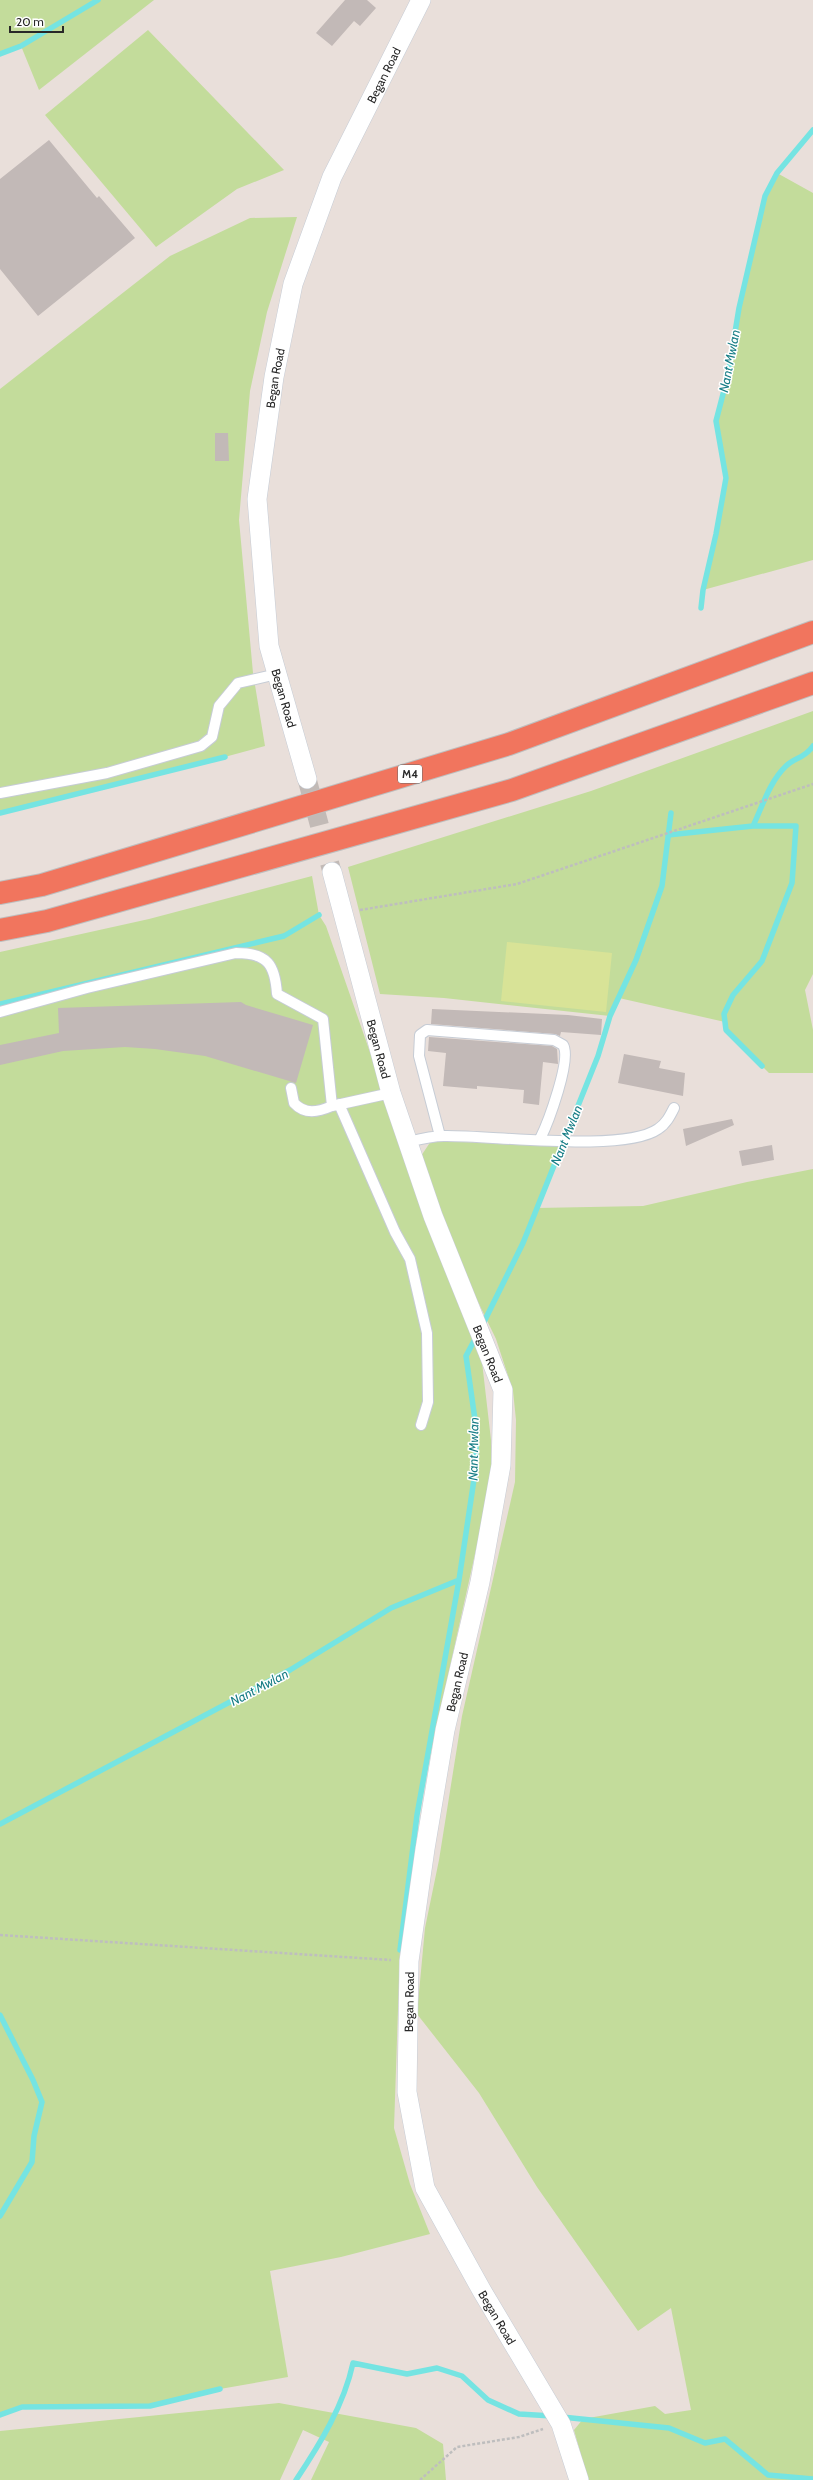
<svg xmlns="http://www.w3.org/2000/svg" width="813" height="2480" font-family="Cabin,sans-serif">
<rect width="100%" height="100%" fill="#e9dfda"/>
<!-- green -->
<path fill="#c3dc9b" d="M0 0H154L39 90 21 46 0 54Z
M148 30 284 170 237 189 156 247 45 115Z
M777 173 813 193V560L703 590 716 534 726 478 716 421 728 375 739 308 765 196Z
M297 217 267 312 250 391 239 520 253 673 265 746 173 771 0 813V389L170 256 250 218Z
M813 711V974L805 990 813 1030V1073H769L726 1030 725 1022 619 998 610 1016 444 998 380 994 348 867 591 791Z
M312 876 319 915 326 926 404 1150 482 1362 491 1440V1482L417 1815 400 1950 394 2128 410 2184 430 2234 341 2257 270 2271 288 2377 220 2389 150 2406 22 2407 0 2415V952L149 919Z
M431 1141 562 1145 537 1208 643 1206 747 1182 813 1169V2480H588L574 2430 583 2419 655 2406 665 2414 691 2410 671 2308 638 2331 537 2187 479 2093 417 2014 425 1928 439 1860 462 1716 515 1482 516 1420 513 1391 496 1339 463 1271 421 1156Z
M279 2403 416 2428 443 2444 446 2480H311L329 2442 303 2430 280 2480H0V2431Z"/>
<!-- pitch -->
<path fill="#d8e397" d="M507 942 612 953 606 1012 501 1001Z"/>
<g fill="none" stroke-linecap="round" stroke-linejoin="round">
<!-- stream -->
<path stroke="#75e4e2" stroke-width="5.5" d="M0 54 21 46 98 0
M701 608 703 590 716 534 726 478 716 421 728 375 739 308 765 196 777 173 813 130
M0 813 225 757
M753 826C762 807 770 781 786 766 795 757 804 759 813 746
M668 835 753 826H796L792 883 762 961 733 995 724 1014 726 1030 762 1066
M0 1004 284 936 319 915
M482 1326 523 1243 598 1056 610 1016 636 960 662 886 671 813
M0 1824 290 1670 391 1608 459 1580 476 1466V1427L466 1356 476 1337
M400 1950 417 1815 459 1580
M0 2015 33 2080 42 2102 34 2136 32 2162 0 2216
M0 2415 22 2407 150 2406 220 2389
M562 2417 669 2428 705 2443 725 2439 768 2475 813 2479
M296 2480C320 2444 344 2405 353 2363L407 2374 437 2368 462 2376 488 2400 519 2414 552 2416"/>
</g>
<!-- building -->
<path fill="#c2b9b7" d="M345 0H367L376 8 360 26 354 21 332 46 316 33Z
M49 140 97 198 99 196 135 238 38 316 0 269V179Z
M215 433H228L229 461H215Z
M241 1002 246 1005 313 1025 296 1083 205 1056 155 1049 125 1047 63 1051 0 1065V1045L59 1033 58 1008Z
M432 1009 568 1015 602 1019 601 1035 561 1032 560 1036 555 1034 431 1024Z
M429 1037 552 1046 557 1049 558 1064 543 1062 539 1105 523 1103 524 1090 477 1086V1089L443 1086 446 1053 428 1051Z
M624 1054 661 1061 659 1068 685 1073 683 1096 618 1083Z
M732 1119 734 1125 686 1146 683 1129Z
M772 1145 774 1160 742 1166 739 1151Z"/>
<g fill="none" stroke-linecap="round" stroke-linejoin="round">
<!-- street-tunnel -->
<path stroke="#c2bab6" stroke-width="19" stroke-dasharray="19 10" stroke-linecap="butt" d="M307 779 332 872"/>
<!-- lane casing -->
<g stroke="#c6ccd5" stroke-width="12">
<path id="lane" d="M0 793 107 773 201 746 212 737 219 706 238 683 277 674
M0 1012 87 988 236 953C268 953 275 965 277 994L323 1019 332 1106 391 1093
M291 1088 294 1103C305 1115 318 1112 332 1106
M339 1104 395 1232 410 1259 427 1333 428 1402 421 1425
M440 1136 419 1056 420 1035 427 1030 554 1040 563 1045C572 1059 548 1123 540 1139
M408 1142C420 1139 432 1136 444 1136 489 1135 624 1153 658 1129 666 1124 670 1116 674 1108"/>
</g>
<!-- street casing -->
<g stroke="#c6ccd5" stroke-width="20">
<g id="street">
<path id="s1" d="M307 779 269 646 257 499 274 377 293 284 332 177 421 0"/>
<path id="s2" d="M332 872 391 1093 433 1216 503 1390 501 1465 480 1582 445 1730 425 1849 409 1961 407 2092 425 2188 482 2291 561 2424 579 2480"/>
</g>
</g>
<!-- highway casing -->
<g stroke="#bebebe" stroke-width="24">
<path id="highway" d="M0 893 42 885 509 744 813 632
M0 930 47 921 512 790 813 683"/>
</g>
<!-- path -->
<path stroke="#bebebe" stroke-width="2.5" stroke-dasharray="3 2" stroke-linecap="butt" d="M360 910 517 884 813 784
M0 1935 391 1960
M420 2480 457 2447 519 2437 543 2429"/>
<!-- lane -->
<use href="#lane" stroke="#fff" stroke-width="10"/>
<!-- street -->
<use href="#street" stroke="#fff" stroke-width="19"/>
<!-- highway -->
<use href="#highway" stroke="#f1755e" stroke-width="22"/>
</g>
<g text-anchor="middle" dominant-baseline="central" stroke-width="3" stroke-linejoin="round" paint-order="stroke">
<!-- shield labels -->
<rect fill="#fff" stroke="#686868" stroke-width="1" x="398" y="765" width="24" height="18" rx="3"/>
<g font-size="11" font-weight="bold" fill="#282828">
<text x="410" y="774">M4</text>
</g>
<!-- street labels -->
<g font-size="12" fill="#282828" stroke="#fff">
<text stroke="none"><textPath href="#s1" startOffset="732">Began Road</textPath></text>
<text stroke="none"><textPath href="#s1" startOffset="408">Began Road</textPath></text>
<text transform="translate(284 698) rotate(74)">Began Road</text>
<text stroke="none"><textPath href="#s2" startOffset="183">Began Road</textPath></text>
<text stroke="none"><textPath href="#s2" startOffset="507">Began Road</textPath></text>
<text transform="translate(457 1682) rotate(-77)">Began Road</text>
<text transform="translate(409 2002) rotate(-89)">Began Road</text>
<text stroke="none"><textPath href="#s2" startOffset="1503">Began Road</textPath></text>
</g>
<!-- water labels -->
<g font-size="13" font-style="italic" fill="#187e86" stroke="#fff">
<text transform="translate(729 361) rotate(-79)">Nant Mwlan</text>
<text transform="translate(566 1135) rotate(-68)">Nant Mwlan</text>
<text transform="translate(473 1449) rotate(-89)">Nant Mwlan</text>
<text transform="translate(259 1687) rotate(-28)">Nant Mwlan</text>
</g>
</g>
<!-- scale -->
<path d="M10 26v6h53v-6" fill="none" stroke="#282828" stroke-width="2"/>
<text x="16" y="26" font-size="12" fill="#282828" stroke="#ffffff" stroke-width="3" paint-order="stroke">20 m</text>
</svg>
